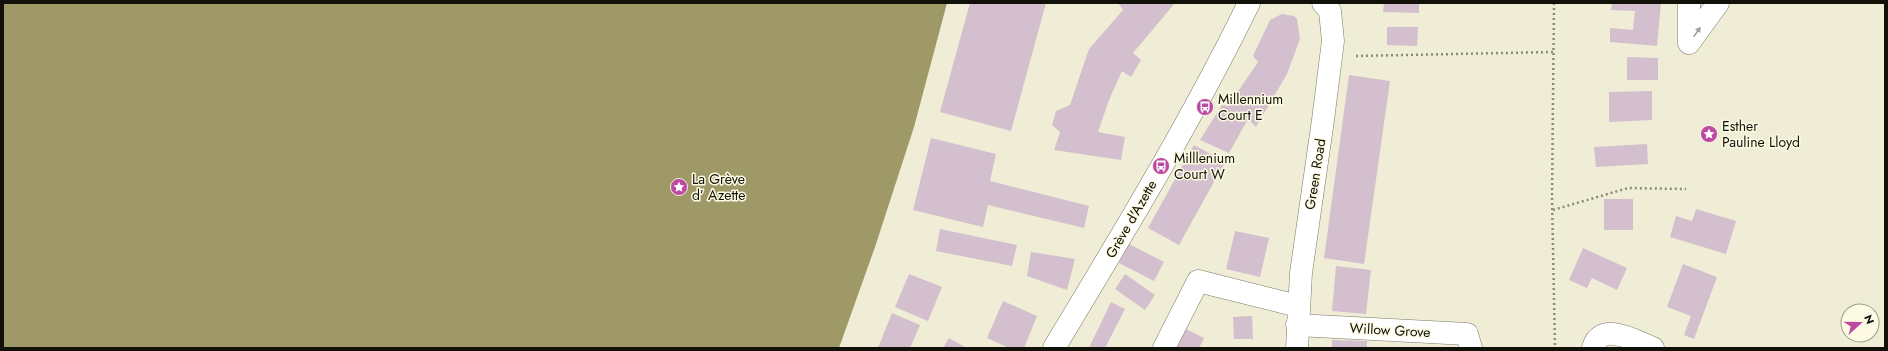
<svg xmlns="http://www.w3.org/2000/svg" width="1888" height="351" font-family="Jost,sans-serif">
<rect width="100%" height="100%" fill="#efedd6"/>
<!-- water -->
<path fill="#9f9967" d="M3 3H947L914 127 875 247 839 348H3Z"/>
<!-- building -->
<path fill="#d4bfce" d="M970 3H1046L1011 131 940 112Z
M1118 3H1175L1133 53 1141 60 1131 77 1122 71 1109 100 1098 132 1125 137 1121 160 1054 150 1060 132 1052 125 1056 111 1070 105 1089 49 1123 10Z
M1384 3H1419V13L1383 12Z
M1612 3H1661L1657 46 1610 42V28L1633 30 1635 11 1611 10Z
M1282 14 1294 16 1297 19 1300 39 1287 74 1256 127 1248 119 1229 153 1200 140 1222 105 1228 106 1258 62 1253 56 1270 20Z
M1387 27H1418L1417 46 1387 45Z
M1627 57 1658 58V80H1627Z
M1349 75 1390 81 1364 264 1324 258Z
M1652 91V120L1609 122V92Z
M931 138 996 154 990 181 1089 206 1084 228 988 205 983 227 913 210Z
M1647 144 1648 164 1596 167 1594 147Z
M1194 145 1225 162 1179 245 1148 228Z
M1604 199H1633V230H1604Z
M1696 209 1736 221 1726 254 1670 237 1676 216 1692 221Z
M940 229 1017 245 1012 266 936 251Z
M1235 231 1269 238 1260 277 1226 269Z
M1129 244 1164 262 1154 281 1119 263Z
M1583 248 1627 268 1617 290 1592 278 1587 288 1569 280Z
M1031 252 1075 259 1067 290 1027 276Z
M1683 264 1717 277 1694 339 1684 335 1691 316 1667 307Z
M1336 266 1371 270 1366 314 1332 311Z
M909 274 942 287 928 321 895 307Z
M1125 274 1155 295 1145 310 1115 289Z
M1003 301 1037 316 1024 348H1009L987 338Z
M1111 302 1125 309 1105 348H1089Z
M892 313 920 325 910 348H878Z
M1252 316 1253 339H1234L1233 317Z
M1186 329 1204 338 1199 348H1176Z
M949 338 967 348H943Z
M1332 340 1367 341V348H1332Z"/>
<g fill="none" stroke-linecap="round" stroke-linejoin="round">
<!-- minor casing -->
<g stroke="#7c7a65" stroke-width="23">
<path id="minor" d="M1689 3V43L1718 3
M1297 325 1467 334 1471 348
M1164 348 1198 281 1298 306
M1593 348C1600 320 1636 341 1653 348"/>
</g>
<!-- major casing -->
<g stroke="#7c7a65" stroke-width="23">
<path id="major" d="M1054 348C1122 235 1191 122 1249 3
M1297 348 1301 273 1323 120 1333 41 1330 11 1323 3"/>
</g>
<!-- path -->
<path stroke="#8b8a7a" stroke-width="2.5" stroke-dasharray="2 3" stroke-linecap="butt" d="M1554 3 1552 198 1555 348
M1356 56 1553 52
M1553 210 1628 188 1686 189"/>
<!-- minor -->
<use href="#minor" stroke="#fff" stroke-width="22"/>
<!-- major -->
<use href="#major" stroke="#fff" stroke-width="22"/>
</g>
<!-- one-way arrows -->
<defs><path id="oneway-solid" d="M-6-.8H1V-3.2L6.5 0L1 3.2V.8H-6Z"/></defs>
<use fill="#a0a09d" href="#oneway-solid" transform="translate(1697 32) rotate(-55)"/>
<!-- icons -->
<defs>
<g id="bus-disc" transform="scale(0.9)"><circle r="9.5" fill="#bc49a3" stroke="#fdfae3"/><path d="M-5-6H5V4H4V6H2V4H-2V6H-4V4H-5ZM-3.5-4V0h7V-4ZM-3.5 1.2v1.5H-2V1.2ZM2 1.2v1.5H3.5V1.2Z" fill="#fff"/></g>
<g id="sight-disc" transform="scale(0.9)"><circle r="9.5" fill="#bc49a3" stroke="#fdfae3"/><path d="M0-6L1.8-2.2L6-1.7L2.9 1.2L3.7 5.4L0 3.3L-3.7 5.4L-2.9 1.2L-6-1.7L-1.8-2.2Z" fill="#fff"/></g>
</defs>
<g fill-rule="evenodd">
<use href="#bus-disc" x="1205" y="107"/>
<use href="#sight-disc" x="1709" y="134"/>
<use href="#bus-disc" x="1161" y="166"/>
<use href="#sight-disc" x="679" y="187"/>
</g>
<g text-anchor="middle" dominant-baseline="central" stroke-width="3" stroke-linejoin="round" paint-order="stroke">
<!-- poi labels -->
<g font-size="14" fill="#121109" stroke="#fdfae3" text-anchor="start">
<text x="1218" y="99">Millennium<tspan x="1218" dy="16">Court E</tspan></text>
<text x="1722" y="126">Esther<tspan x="1722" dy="16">Pauline Lloyd</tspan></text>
<text x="1174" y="158">Milllenium<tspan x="1174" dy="16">Court W</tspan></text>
<text x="692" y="179">La Grève<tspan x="692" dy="16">d’ Azette</tspan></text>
</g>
<!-- street labels -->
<g font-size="14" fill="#121109" stroke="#fdfae3">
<text transform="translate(1315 174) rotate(-81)">Green Road</text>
<text transform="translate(1131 219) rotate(-60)">Grève d'Azette</text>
<text transform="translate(1390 330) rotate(3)">Willow Grove</text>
</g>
</g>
<!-- border -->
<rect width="1888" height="351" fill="none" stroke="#121109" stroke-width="8"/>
<!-- north arrow -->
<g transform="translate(1860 323) rotate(69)"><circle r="19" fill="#fdfae3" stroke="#9f9d8c"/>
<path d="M0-3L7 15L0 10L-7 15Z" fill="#bc49a3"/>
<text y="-6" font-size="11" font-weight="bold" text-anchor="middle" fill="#121109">N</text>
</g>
</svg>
